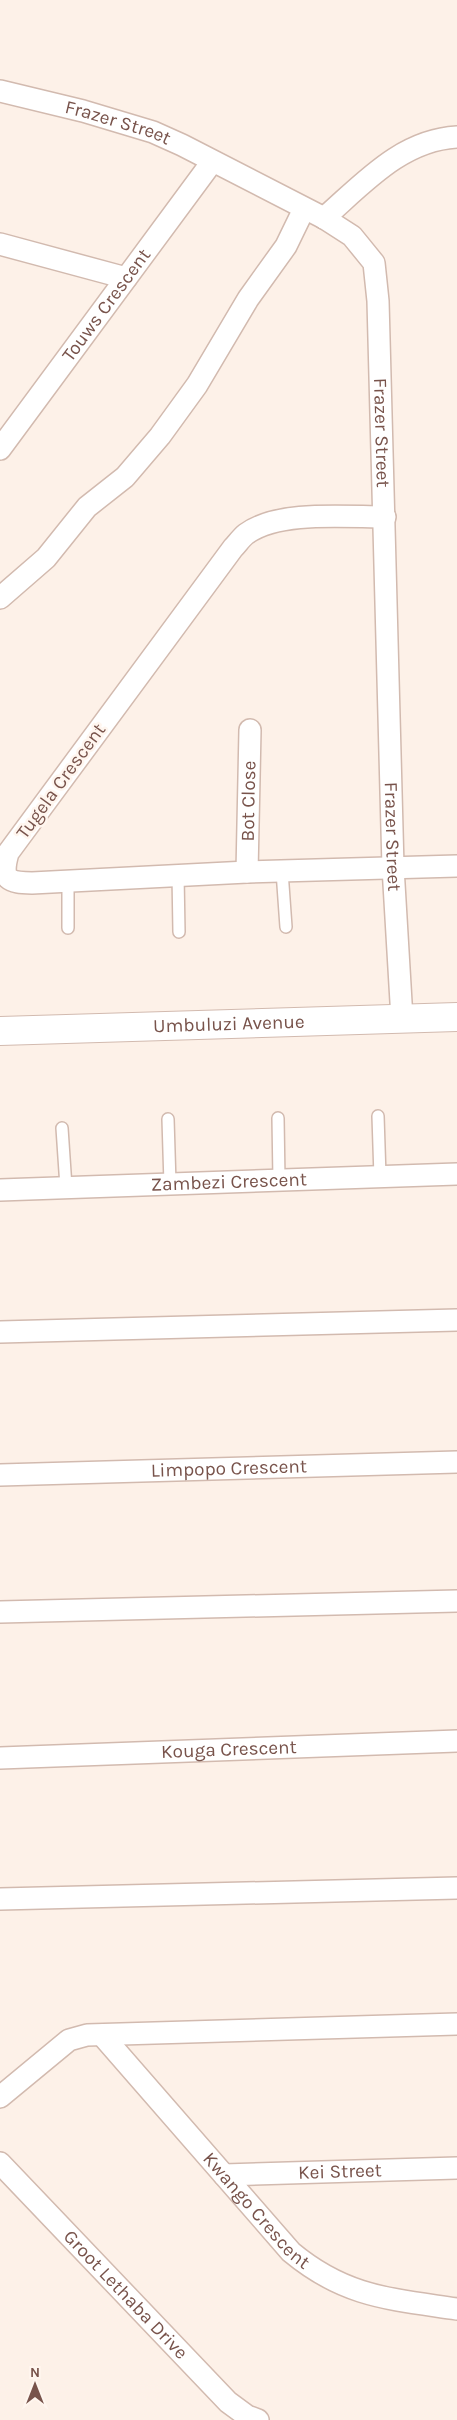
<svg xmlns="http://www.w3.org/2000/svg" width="457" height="2420" font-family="Karla,sans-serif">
<rect width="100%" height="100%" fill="#fdf1e8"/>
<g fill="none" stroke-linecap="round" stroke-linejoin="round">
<!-- service casing -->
<g stroke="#d2baaf" stroke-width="14">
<path id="service" d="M282 871 286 927
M178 875 179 932
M68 881V928
M378 1116 380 1177
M278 1118 279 1180
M168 1119 170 1184
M62 1128 66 1187"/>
</g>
<!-- minor casing -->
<g stroke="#d2baaf" stroke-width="24">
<g id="minor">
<path id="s1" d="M0 91 83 111 153 132 182 145 324 218 352 236 374 263 378 301 393 867 402 1019"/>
<path d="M324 218C363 184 401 140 457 137"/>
<path d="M0 244 126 278"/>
<path id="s2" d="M0 449 212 162"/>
<path d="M385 517C346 517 278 510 246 534 241 538 237 544 233 548L8 853C0 881 9 882 32 883L247 872 457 866"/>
<path d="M0 598 46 558 87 507 125 477 160 436 197 385 248 299 286 246 304 209"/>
<path id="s3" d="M247 872 250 730"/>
<path id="s4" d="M0 1190 457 1174"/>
<path d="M0 1332 457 1320"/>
<path id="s5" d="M0 1475 457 1462"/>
<path d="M0 1612 457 1601"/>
<path id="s6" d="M0 1758 457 1741"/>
<path d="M0 1899 457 1888"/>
<path id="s7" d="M102 2035 291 2252C345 2297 390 2299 457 2309"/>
<path d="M0 2097 69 2040 87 2035 457 2024"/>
<path id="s8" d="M0 2163 228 2402 247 2416 258 2420"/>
<path id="s9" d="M224 2175 457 2168"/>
</g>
</g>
<!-- tertiary casing -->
<g stroke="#d2baaf" stroke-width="30">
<g id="tertiary">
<path id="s10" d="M0 1031 457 1017"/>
</g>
</g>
<!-- service -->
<use href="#service" stroke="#fff" stroke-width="11"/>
<!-- minor -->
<use href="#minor" stroke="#fff" stroke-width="21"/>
<!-- tertiary -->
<use href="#tertiary" stroke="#fff" stroke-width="28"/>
</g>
<g text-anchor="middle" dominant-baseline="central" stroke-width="5" stroke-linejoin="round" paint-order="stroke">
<!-- street labels -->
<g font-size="19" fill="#78534b" stroke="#fff6ef">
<text stroke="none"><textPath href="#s1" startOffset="122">Frazer Street</textPath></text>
<text stroke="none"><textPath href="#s2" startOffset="179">Touws Crescent</textPath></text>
<text stroke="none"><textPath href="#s1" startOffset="588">Frazer Street</textPath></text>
<text transform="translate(61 781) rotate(-54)">Tugela Crescent</text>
<text stroke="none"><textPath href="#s3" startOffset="71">Bot Close</textPath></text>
<text stroke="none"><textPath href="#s1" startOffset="992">Frazer Street</textPath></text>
<text stroke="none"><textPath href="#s10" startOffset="229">Umbuluzi Avenue</textPath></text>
<text stroke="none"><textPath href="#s4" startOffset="229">Zambezi Crescent</textPath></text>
<text stroke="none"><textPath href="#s5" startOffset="229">Limpopo Crescent</textPath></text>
<text stroke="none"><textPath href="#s6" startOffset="229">Kouga Crescent</textPath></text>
<text stroke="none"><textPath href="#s9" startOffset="116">Kei Street</textPath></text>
<text stroke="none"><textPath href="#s7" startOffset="234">Kwango Crescent</textPath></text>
<text stroke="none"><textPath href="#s8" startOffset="182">Groot Lethaba Drive</textPath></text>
</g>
</g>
<!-- north arrow -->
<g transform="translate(35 2385)" stroke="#fff6ef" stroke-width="4" paint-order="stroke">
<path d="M0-4L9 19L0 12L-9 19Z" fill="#78534b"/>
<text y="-8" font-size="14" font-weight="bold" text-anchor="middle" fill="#78534b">N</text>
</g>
</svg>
